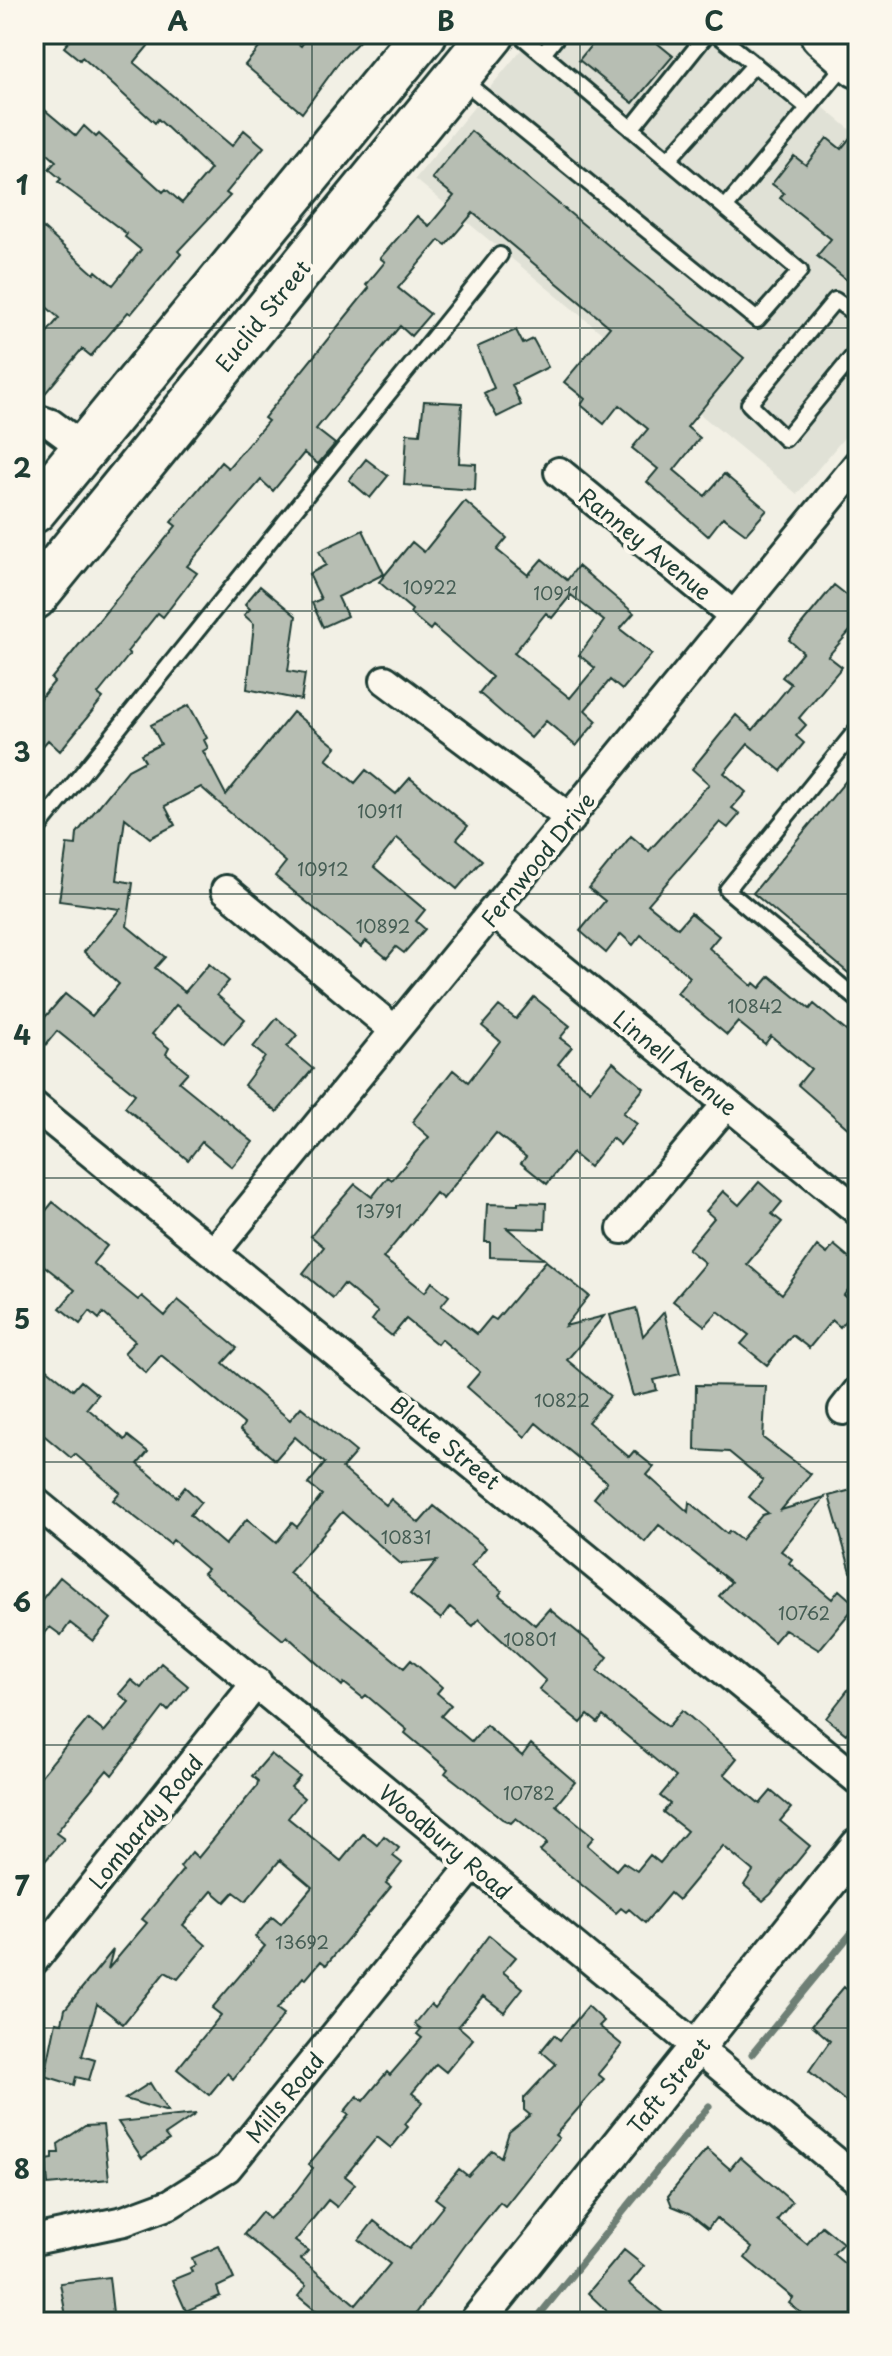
<svg xmlns="http://www.w3.org/2000/svg" width="892" height="2356" font-family="'Playpen Sans',sans-serif">
<rect width="100%" height="100%" fill="#f2f0e5"/>
<filter id="ink" filterUnits="userSpaceOnUse"><feTurbulence type="fractalNoise" baseFrequency=".0125" numOctaves="2"/><feDisplacementMap in="SourceGraphic" scale="16" xChannelSelector="R" yChannelSelector="G"/><feConvolveMatrix kernelMatrix="1 2 1 2 8 2 1 2 1" color-interpolation-filters="sRGB"/></filter>
<g filter="url(#ink)">
<!-- built -->
<path fill="#e0e1d6" d="M534 34H735L858 136V421L797 494 415 179Z"/>
<g fill="none" stroke-linecap="round" stroke-linejoin="round">
<!-- stream -->
<path stroke="#6e7f75" stroke-width="7" d="M752 2054 858 1925
M541 2313 709 2106"/>
</g>
<!-- building -->
<path fill="#b7beb3" stroke="#1f3d34" stroke-width="2" fill-rule="evenodd" d="M75 34H158L134 63 232 146 244 130 264 147 226 193 230 196 178 251 181 254 131 314 128 312 91 356 82 349 38 402 34 401V348L59 318 34 296V220L94 274 96 271 113 285 141 250 125 237 127 234 58 182 61 179 49 169 56 161 34 142V101L76 136 84 126 96 137 99 134 163 192 166 189 182 203 211 169 158 119 155 123 82 57 80 60 64 47Z
M244 34H286L301 46 310 34H366L340 61 302 113 245 65 260 47Z
M600 34H646L673 56 633 103 579 60Z
M858 128V289L817 256 831 239 780 198 784 193 772 184 794 156 806 165 827 138 841 149Z
M471 131 744 358 687 427 700 438 674 470 705 496 724 474 767 510 746 534 723 517 708 536 647 482 658 469 632 448 648 429 619 405 604 424 581 405 585 399 564 382 610 327 473 213 446 245 439 240 398 288 430 314 411 336 400 326 316 429 335 444 318 464 304 453 273 491 261 480 187 566 197 573 163 617 158 613 127 652 130 654 98 694 103 698 77 730 60 751 48 740 34 756V706L54 682 51 679 176 526 171 522 221 462 228 468 268 421 264 418 369 288 366 285 385 262 380 258 417 216 429 226 454 196 432 178Z
M516 330 523 344 533 339 548 367 512 385 521 405 497 417 484 393 494 388 477 347Z
M424 401 462 403 459 463 476 464 475 490 404 485 407 433 420 434Z
M366 459 388 476 370 498 349 480Z
M465 501 507 538 497 550 528 575 542 559 567 580 578 566 634 613 620 629 652 654 622 690 610 680 585 710 597 721 576 746 546 721 531 738 479 693 492 677 433 626 430 630 410 613 412 610 379 582 412 542 424 552ZM571 595 604 621 579 655 595 668 570 698 514 653 546 613 552 618Z
M363 530 384 574 338 597 347 616 323 627 312 603 321 599 309 574 326 565 319 551Z
M834 585 858 604V622L828 656 842 667 799 718 806 725 796 736 804 743 781 771 748 744 724 773 746 792 732 808 740 814 728 828 720 822 648 904 678 928 691 913 719 936 709 948 752 986 754 983 760 988 770 976 810 1009 814 1004 858 1041V1137L798 1085 811 1069 771 1036 765 1044 738 1022 727 1035 677 993 690 977 641 935 633 945 621 934 606 953 580 931 605 901 589 888 631 836 649 851 709 784 692 769 736 715 753 730 791 684 782 677 803 652 789 640Z
M260 586 296 616 288 671 305 674 301 700 247 689 254 624 244 615 250 609 245 604Z
M189 705 207 738 204 740 208 748 203 751 226 795 293 712 336 747 326 759 355 783 366 770 396 794 410 778 468 826 457 839 482 860 457 889 397 838 374 867 425 910 416 921 425 929 404 953 396 947 387 958 366 941 361 947 275 876 286 862 201 787 165 806 175 825 150 838 125 818 117 880 133 883 127 926 165 957 155 968 185 992 209 964 229 981 217 995 245 1019 224 1044 176 1005 152 1034 169 1048 166 1054 188 1072 179 1082 253 1142 232 1167 202 1142 188 1160 125 1107 135 1094 57 1031 34 1059V1006L46 1016 65 994 92 1016 119 984 84 952 120 909 59 901 67 844 76 845 77 833 128 770 145 761 141 754 161 744 151 725Z
M858 766V981L753 893Z
M534 997 570 1026 560 1038 572 1047 558 1064 590 1091 613 1062 644 1088 623 1113 637 1124 620 1145 612 1138 589 1167 572 1153 547 1184 521 1163 526 1157 496 1133 443 1199 436 1193 383 1258 425 1292 432 1282 449 1296 441 1306 477 1334 491 1317 496 1320 546 1261 589 1296 565 1326 604 1316 567 1360 610 1396 588 1422 629 1457 634 1451 654 1467 647 1475 688 1512 689 1502 727 1534 729 1531 741 1540 762 1515 768 1513 749 1497 763 1480 729 1452 695 1450 696 1385 766 1386 763 1438 811 1474 781 1510 825 1497 781 1551 792 1559 789 1563 832 1599 839 1590 856 1605 819 1650 785 1629 774 1642 719 1596 731 1582 659 1525 645 1542 594 1498 607 1482 536 1423 525 1437 504 1419 467 1387 480 1372 441 1339 437 1344 406 1319 392 1336 372 1320 378 1312 344 1284 333 1298 303 1273 324 1247 311 1236 327 1216 355 1184 372 1197 388 1177 392 1180 429 1137 412 1122 453 1070 468 1082 500 1041 482 1026 499 1006 516 1019Z
M277 1018 297 1035 287 1047 313 1069 277 1112 244 1085 265 1057 253 1047Z
M759 1182 782 1202 772 1214 782 1222 747 1264 782 1294 817 1246 827 1254 834 1245 858 1265V1277L844 1295 857 1306 840 1327 832 1320 809 1348 792 1335 767 1365 741 1344 749 1335 718 1311 705 1326 673 1301 705 1263 688 1249 714 1218 706 1211 723 1191 739 1205Z
M53 1202 107 1246 93 1263 138 1300 142 1296 165 1316 178 1300 237 1348 223 1363 251 1387 290 1420 301 1407 356 1452 342 1468 386 1505 391 1499 419 1523 434 1506 486 1548 471 1566 502 1591 499 1595 535 1625 549 1609 608 1657 597 1671 668 1727 682 1710 737 1758 724 1774 760 1804 771 1791 791 1808 780 1821 810 1846 771 1894 763 1901 744 1885 753 1871 723 1846 678 1900 670 1893 645 1923 629 1909 626 1912 621 1908 616 1913 540 1851 547 1843 516 1818 511 1823 502 1819 459 1784 445 1773 448 1769 405 1733 407 1730 366 1695 363 1698 344 1683 342 1686 287 1636 283 1640 203 1573 207 1569 173 1540 170 1544 113 1500 120 1492 75 1454 71 1458 34 1427V1358L73 1390 81 1381 98 1395 87 1408 125 1440 128 1436 148 1452 138 1464 177 1497 185 1487 201 1502 190 1515 225 1545 247 1519 276 1543 292 1523 297 1527 322 1495 308 1484 325 1463 295 1437 275 1460 240 1430 244 1424 161 1355 146 1373 124 1353 135 1341 103 1313 99 1319 90 1311 80 1324 60 1308 75 1290 34 1258V1225ZM342 1512 401 1564 437 1561 410 1594 441 1619 450 1607 473 1626 479 1619 546 1681 539 1689 581 1723 588 1715 598 1723 603 1716 676 1777 660 1796 670 1804 663 1812 687 1831 660 1863 650 1855 637 1871 623 1862 616 1870 587 1845 594 1837 556 1805 575 1782 531 1744 522 1756 486 1725 472 1742 441 1716 451 1705 437 1693 442 1687 411 1660 404 1668 289 1573Z
M518 1202 546 1203 545 1229 507 1228 544 1259 490 1257V1242H485L487 1204 518 1205Z
M636 1308 643 1336 664 1312 680 1374 654 1380 657 1390 633 1396 610 1315Z
M855 1489 858 1501V1574L852 1575 829 1496Z
M60 1577 111 1619 93 1641 70 1623 61 1635 50 1627 34 1646V1609Z
M161 1663 188 1686 168 1711 164 1707 112 1775 107 1770 74 1810 56 1833 64 1839 45 1861 34 1851V1784L88 1719 104 1732 129 1702 119 1694 131 1680 141 1688Z
M858 1677V1720L846 1734 826 1718Z
M271 1754 300 1777 291 1787 304 1798 288 1818 341 1861 363 1834 377 1845 384 1836 399 1848 393 1856 402 1863 386 1883 391 1887 326 1965 321 1961 306 1979 303 1977 277 2009 284 2014 277 2024 233 2079 227 2073 209 2095 177 2069 221 2015 212 2008 265 1946 255 1937 272 1917 281 1924 312 1887 280 1860 246 1901 234 1892 225 1902 212 1891 183 1925 206 1945 178 1979 165 1972 123 2024 97 2004 82 2056 95 2060 89 2080 76 2077 74 2085 45 2076 56 2022 62 2023 65 2009 113 1950 108 1969 147 1923 142 1919 183 1870 180 1867 192 1852 198 1858 257 1786 258 1781 252 1776Z
M489 1935 516 1957 503 1972 523 1988 504 2012 483 1996 458 2026 473 2039 446 2072 436 2064 412 2093 423 2102 405 2124 408 2127 391 2148 377 2137 345 2176 355 2184 337 2207 328 2200 295 2241 308 2251 301 2259 356 2305 390 2264 359 2240 374 2221 409 2249 444 2205 435 2198 459 2169 468 2176 492 2150 501 2157 509 2132 530 2115 524 2110V2098L556 2064 541 2051 554 2035 560 2040 588 2006 604 2021 599 2026 622 2045 598 2074 604 2079 555 2135 559 2138 505 2206 500 2202 466 2244 410 2322H307L316 2311 298 2296 306 2286 244 2234 262 2212 269 2219 290 2199 313 2169 308 2165 349 2115 344 2112 357 2096 363 2101 387 2072 390 2075 422 2038 417 2034 421 2029 415 2024 431 2004 435 2008Z
M844 1987 858 1999V2112L809 2071 830 2041 812 2025Z
M150 2083 168 2112 125 2099Z
M196 2114 165 2135 169 2140 142 2158 118 2122Z
M103 2125 109 2179 48 2185 46 2160 53 2159V2153H59L58 2144 85 2126Z
M707 2149 730 2169 740 2157 792 2202 777 2220 807 2244 822 2226 843 2243 833 2254 858 2275V2322H812L789 2303 793 2298 745 2258 752 2248 716 2218 708 2228 689 2213 672 2206 668 2196Z
M219 2246 234 2279 217 2287 220 2296 186 2311 172 2280 192 2272 190 2268 195 2265 192 2258Z
M624 2250 644 2266 629 2284 674 2322H604L610 2314 588 2293Z
M109 2277 114 2322H67L60 2283Z"/>
<g fill="none" stroke-linecap="round" stroke-linejoin="round">
<!-- service casing -->
<g stroke="#1f3d34" stroke-width="20">
<path id="service" d="M717 34 807 107
M543 54 559 34
M461 79 757 320 800 271 519 34
M631 129 707 34
M668 160 755 64
M725 208 848 61
M858 316 835 300 749 404 785 439 858 350
M858 728 727 890 858 1000
M34 833 500 255"/>
</g>
<!-- minor casing -->
<g stroke="#1f3d34" stroke-width="34">
<path id="minor" d="M34 418 51 424 85 449
M559 472 733 615
M385 680 571 819
M226 890 393 1029
M494 913 858 1211
M34 1106 858 1780
M622 1229 727 1104
M214 1252 858 464
M843 1410 858 1391
M34 1501 858 2180
M34 1960 257 1682
M34 2240 124 2221 170 2204 227 2168 473 1865"/>
</g>
<!-- tertiary casing -->
<g stroke="#1f3d34" stroke-width="40">
<path id="tertiary" d="M477 2322 858 1846"/>
</g>
<!-- primary casing -->
<g stroke="#1f3d34" stroke-width="50">
<path id="primary" d="M823 34 858 65
M34 510 424 34
M34 597 492 34"/>
</g>
<!-- service -->
<use href="#service" stroke="#fbf7ec" stroke-width="14"/>
<!-- minor -->
<use href="#minor" stroke="#fbf7ec" stroke-width="28"/>
<!-- tertiary -->
<use href="#tertiary" stroke="#fbf7ec" stroke-width="34"/>
<!-- primary -->
<use href="#primary" stroke="#fbf7ec" stroke-width="44"/>
</g>
</g>
<!-- grid -->
<path fill="none" stroke="#1f3d34" stroke-width="2" stroke-opacity="0.55" d="M312 34V2322M580 34V2322M34 328H858M34 611H858M34 894H858M34 1178H858M34 1462H858M34 1745H858M34 2028H858"/>
<g text-anchor="middle" dominant-baseline="central" stroke-width="8" stroke-linejoin="round" paint-order="stroke">
<!-- number labels -->
<g font-size="18" fill="#455d54">
<text x="430" y="586">10922</text>
<text x="556" y="592">10911</text>
<text x="380" y="810">10911</text>
<text x="323" y="868">10912</text>
<text x="383" y="925">10892</text>
<text x="755" y="1005">10842</text>
<text x="379" y="1210">13791</text>
<text x="562" y="1399">10822</text>
<text x="406" y="1536">10831</text>
<text x="804" y="1612">10762</text>
<text x="530" y="1638">10801</text>
<text x="529" y="1792">10782</text>
<text x="302" y="1941">13692</text>
</g>
<!-- street labels -->
<g font-size="22" fill="#1f3d34" stroke="#fbf7ec">
<text transform="translate(262 315) rotate(-51)">Euclid Street</text>
<text transform="translate(646 543) rotate(39)">Ranney Avenue</text>
<text transform="translate(537 859) rotate(-51)">Fernwood Drive</text>
<text transform="translate(676 1062) rotate(39)">Linnell Avenue</text>
<text transform="translate(446 1442) rotate(39)">Blake Street</text>
<text transform="translate(145 1821) rotate(-51)">Lombardy Road</text>
<text transform="translate(446 1841) rotate(40)">Woodbury Road</text>
<text transform="translate(668 2085) rotate(-51)">Taft Street</text>
<text transform="translate(284 2097) rotate(-51)">Mills Road</text>
</g>
</g>
<!-- margin -->
<rect width="892" height="2356" fill="none" stroke="#fbf7ec" stroke-width="88"/>
<rect x="44" y="44" width="804" height="2268" fill="none" stroke="#1f3d34" stroke-width="3"/>
<g font-size="26" text-anchor="middle" font-weight="bold" fill="#1f3d34">
<text x="178" y="31">A</text>
<text x="446" y="31">B</text>
<text x="714" y="31">C</text>
<text x="22" y="195">1</text>
<text x="22" y="478">2</text>
<text x="22" y="762">3</text>
<text x="22" y="1045">4</text>
<text x="22" y="1329">5</text>
<text x="22" y="1612">6</text>
<text x="22" y="1896">7</text>
<text x="22" y="2179">8</text>
</g>
</svg>
